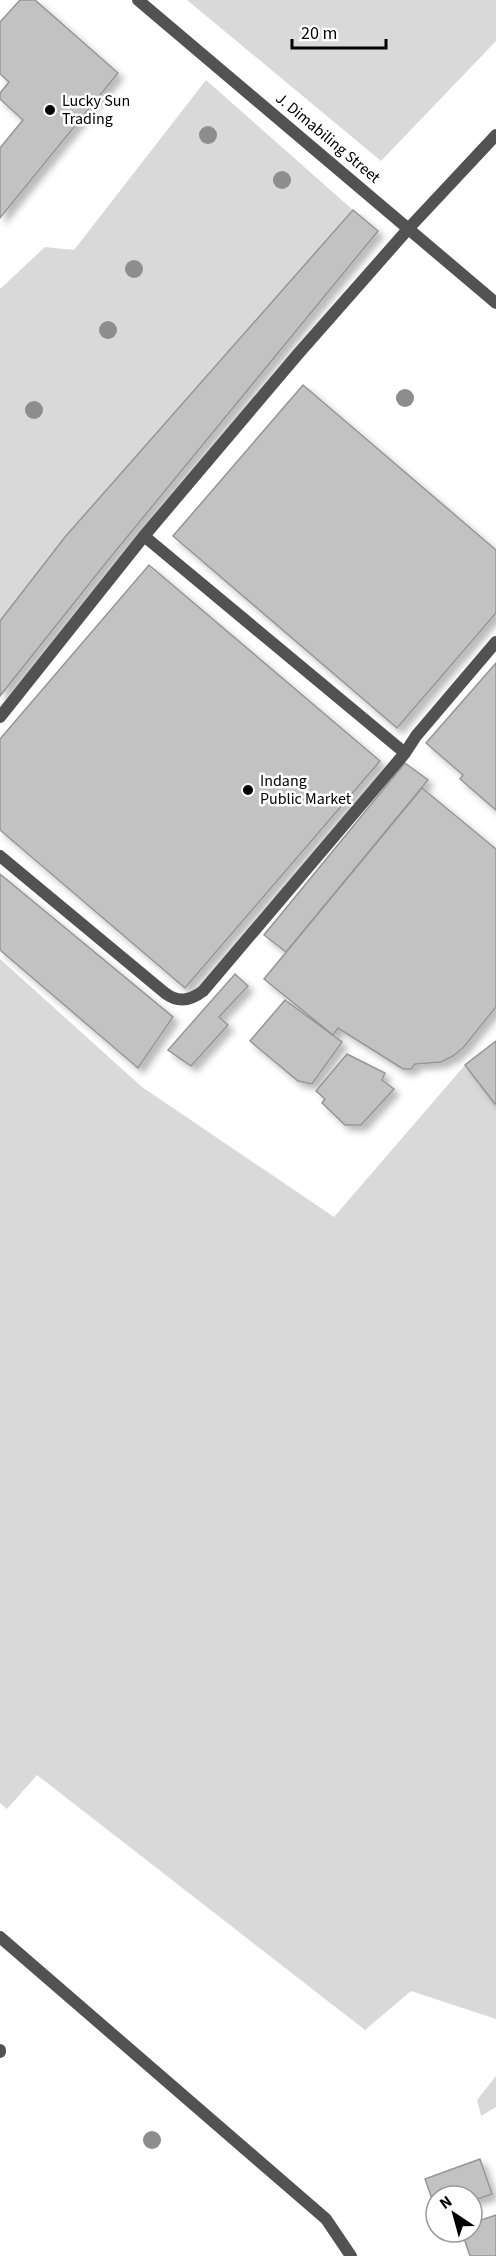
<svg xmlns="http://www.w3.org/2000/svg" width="496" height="2256" font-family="'Source Sans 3',sans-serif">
<defs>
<filter id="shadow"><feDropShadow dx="5.5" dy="5.5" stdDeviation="3" flood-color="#0004"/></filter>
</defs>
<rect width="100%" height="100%" fill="#fff"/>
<!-- green -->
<path fill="#d9d9d9" d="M187 0H496V41L381 161Z
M206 80 353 210 65 537 0 621V289L45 247 74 250Z
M0 959 142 1087 334 1217 465 1065 496 1103V2019L411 1991 365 2030 37 1775 7 1809 0 1803Z
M496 2076V2107L481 2116 477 2100Z"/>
<!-- building -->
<path fill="#c2c2c2" stroke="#969696" stroke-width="1.5" filter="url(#shadow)" d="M20 0H35L118 73 0 218V148L23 120 0 99V93L9 82 0 74V22Z
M353 210 378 231 105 564 0 696V621L65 537Z
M303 385 496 550V613L397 728 173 536Z
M149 565 380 761 185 988 0 830V739Z
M496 663V810L460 779 463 775 426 743Z
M405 763 428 780 286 952 264 935Z
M422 788 496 849V1007L463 1048 453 1056 441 1062 415 1064 411 1069H403L338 1028 333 1035 264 979Z
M0 874 173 1017 138 1068 0 950Z
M235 974 248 986 219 1017 228 1025 191 1066 168 1050Z
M285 1000 342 1042 312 1084 298 1081 250 1041Z
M496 1041V1103L495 1104 465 1065Z
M347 1054 385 1073 382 1080 394 1089 361 1125H345L322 1103 325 1099 316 1091Z
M480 2159 492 2194 472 2201V2196H436V2210L425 2179Z
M496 2215V2256H470L462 2232H472V2223Z"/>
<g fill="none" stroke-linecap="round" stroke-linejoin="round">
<!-- service -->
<path stroke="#525252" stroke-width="12" d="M144 536 405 753
M0 717 144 536 298 354 409 228
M0 856 165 993C178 1003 190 1001 203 991L405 753 416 736 496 642
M0 1937 326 2219 351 2256"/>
<!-- minor -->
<path stroke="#525252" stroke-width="12" d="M409 228 496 135
M0 2050V2052"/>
<!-- tertiary -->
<path stroke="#525252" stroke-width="12" d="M138 0 496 303"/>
</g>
<!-- trees -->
<g fill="#8d8d8d">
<circle cx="208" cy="135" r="9"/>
<circle cx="282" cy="180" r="9"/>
<circle cx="134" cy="269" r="9"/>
<circle cx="108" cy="330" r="9"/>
<circle cx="405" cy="398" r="9"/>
<circle cx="34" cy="410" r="9"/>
<circle cx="152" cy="2140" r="9"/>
</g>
<!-- markers -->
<g fill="#000" stroke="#fff" stroke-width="2">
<circle cx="50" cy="110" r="6"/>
<circle cx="248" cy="790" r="6"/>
</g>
<g text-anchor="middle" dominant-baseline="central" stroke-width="5" stroke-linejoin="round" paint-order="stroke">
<!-- poi labels -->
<g font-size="16" fill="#000" stroke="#fff" text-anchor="start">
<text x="62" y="101">Lucky Sun<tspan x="62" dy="18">Trading</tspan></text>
<text x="260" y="781">Indang<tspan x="260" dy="18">Public Market</tspan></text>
</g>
<!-- street labels -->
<g font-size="16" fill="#000" stroke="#fff">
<text transform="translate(328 138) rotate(40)">J. Dimabiling Street</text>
</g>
</g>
<!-- north arrow -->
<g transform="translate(454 2214) rotate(324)"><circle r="28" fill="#ffffff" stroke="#999999" stroke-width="1.5"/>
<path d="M0-4.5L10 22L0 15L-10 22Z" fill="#000000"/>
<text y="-9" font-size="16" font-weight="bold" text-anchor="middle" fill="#000000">N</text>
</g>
<!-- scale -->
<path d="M292 39v9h94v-9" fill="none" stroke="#000000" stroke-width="3"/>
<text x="301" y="39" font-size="18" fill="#000000" stroke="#ffffff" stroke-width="4.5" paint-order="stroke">20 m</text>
</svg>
